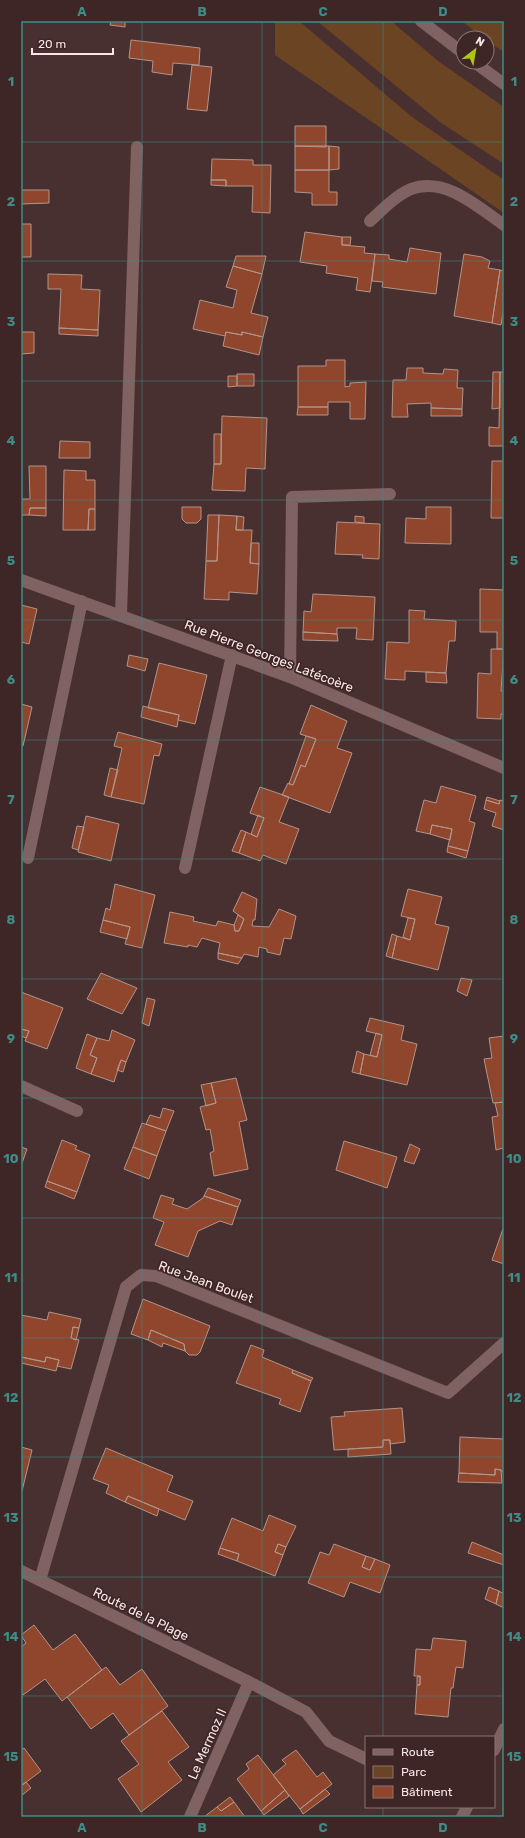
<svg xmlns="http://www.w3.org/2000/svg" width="525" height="1838" font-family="Rubik,sans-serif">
<rect width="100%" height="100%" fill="#493030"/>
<!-- green -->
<path fill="#6a4423" d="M275 21H299L412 117 504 180V213L275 55Z
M317 21H391L438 61 504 107V164L440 122Z
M462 21H504V52L487 41V38H483Z"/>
<!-- building -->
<path fill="#8f462c" stroke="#b1948a" d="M111 21H125V27L110 25Z
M131 40 200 48 199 65 173 63 172 75 152 72 153 61 129 58Z
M192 65 212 67 207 111 187 109Z
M295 126H326V147L295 146Z
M295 146H329V170H295Z
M329 146 339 147V169L329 170Z
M212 159 253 160V165H271L270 213 252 212 253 186H226V180H211Z
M295 170H329V192H337V205H312V193L295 192Z
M211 180H226V186L211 185Z
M21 190H49V203L21 204Z
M21 224H31V257H21Z
M305 232 342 237V245L365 247 364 253 375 254 370 292 356 290 358 278 326 273 327 266 300 262Z
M342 237H351L350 245H342Z
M410 248 441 253 436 294 382 287 383 282 372 281 375 254 389 255V259L407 262Z
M464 254 482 257 490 261 488 268 500 270 492 323 454 316Z
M236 256H266L262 274 233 266Z
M233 266 262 274 251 313 268 317 263 337 242 332V335L226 332 225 336 193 329 200 300 233 308 237 290 226 287Z
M500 270 504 271V306L501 325 492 323Z
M48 274 82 275 81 289 100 290 98 330 59 328 61 289H48Z
M59 328 98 330V336L59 334Z
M21 332H34V353L21 354Z
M226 332 242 335V332L263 337 259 355 223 346Z
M326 360H345V387L350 386V383L366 382 365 419H350V402H328V407H298V366H326Z
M407 368H423V373L443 374 444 369 458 370 457 388H463L462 409 431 408V403L407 404 408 417H392L393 380H406Z
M493 372H500V408L492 409Z
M500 372H504V446H489V427L499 428Z
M237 374H254V386H237Z
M228 376H237V386L228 387Z
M298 407H328V415H297Z
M431 408 462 409V416H431Z
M222 416 267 418 265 469 246 468 245 491 212 490 214 464H221Z
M214 434H221V464H214Z
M60 441 90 442V458H59Z
M492 461H504V518H491Z
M29 466H46V508H30L29 515H21V499H30Z
M64 470 86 471V480H95V509H89L88 530H63Z
M182 507H201V519L197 523H186L182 519Z
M426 507H451V544L405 543 406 518 426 519Z
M30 508H46V516L29 515Z
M89 509H95V530H88Z
M208 515H219L217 561H206Z
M219 515 237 516 236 530H252L250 563 259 564 257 594 229 592V600L204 599 206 561H217Z
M237 516 244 517 243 530H236Z
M355 516 364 517V523L355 522Z
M337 522 380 524 379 559 362 558 363 555 335 554Z
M251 543H259V564L250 563Z
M480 589 504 590V649H497V632H480Z
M313 594 375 597 373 640 356 639 357 628H337V634L303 632 304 611 311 612Z
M21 605 37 609 29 644 21 642Z
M409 610 425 611 424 619 456 621 455 641H449L446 673 405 671V680L385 679 387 642 409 643Z
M303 632 337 634 338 641 303 640Z
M491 649H504L501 691H504V714H501V719L477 718 478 673 491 674Z
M129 655 148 659 145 671 127 666Z
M159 663 207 675 195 724 178 720 179 715 148 708Z
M426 672 446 673 447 683 426 682Z
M21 704 32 707 23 746H21Z
M311 705 347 721 337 748 352 753 330 813 282 795 288 783 293 785 301 765 305 767 316 739 300 734Z
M143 706 179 715 177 727 141 717Z
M118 732 162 744 159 756 154 755 144 804 111 797 122 748 114 746Z
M306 736 316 739 305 767 301 765 293 785 289 784Z
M110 768 118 770 111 797 104 795Z
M441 786 476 796 469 821 475 823 468 851 448 846 452 829 432 825 430 834 416 831 424 800 436 803Z
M260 787 289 797 279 822 299 829 286 864 263 855 260 861 239 853 246 832 257 837 264 818 250 813Z
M487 797 500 801 499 804 486 800Z
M486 800 499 804 500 800 504 801V830L492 826 496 813 484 809Z
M258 815 264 818 257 837 251 834Z
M86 816 119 824 111 861 78 852Z
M432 825 452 829 450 840 430 834Z
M77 826 84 827 78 850 72 848Z
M241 830 246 832 239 853 232 851Z
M448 846 468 851 466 858 447 852Z
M115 884 155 895 142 948 125 944 130 927 103 920 106 908 110 910Z
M408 889 442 897 435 924 449 927 438 970 392 958 397 936 410 940 415 919 401 916Z
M242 892 257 899 255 920H253L252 926 269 927 279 909 296 916 291 939 284 938 280 955 267 952V949L259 947 258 957 244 954 242 958 218 953 220 943 202 938 197 947 188 945V947L164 943 170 912 194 917 193 921 216 926 218 921 234 925 235 931H239L244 919 233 911Z
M238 915 244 919 239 931H235L234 925Z
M408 918 415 919 410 940 403 937Z
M103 920 130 927 127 939 100 932Z
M392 934 397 936 392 958 386 956Z
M218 953 242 958 238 964 218 959Z
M101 973 137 988 122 1014 87 999Z
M461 978 472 980 467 996 457 991Z
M21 992 63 1008 47 1049 25 1041 29 1031 21 1029Z
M147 998 155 1000 149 1026 142 1023Z
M370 1018 404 1026 401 1040 417 1044 407 1085 360 1074 364 1054 377 1057 382 1035 366 1031Z
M21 1029 29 1031 26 1038 21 1036Z
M112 1030 135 1040 126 1062 121 1060 114 1082 91 1074 97 1058 90 1055 97 1038 109 1041Z
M376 1033 382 1035 377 1057 370 1055Z
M87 1034 97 1038 90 1055 97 1058 91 1074 76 1068Z
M504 1036V1102L493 1103 484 1059 492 1058 489 1038Z
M357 1051 364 1054 360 1074 352 1072Z
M121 1060 126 1062 123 1072 117 1070Z
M236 1078 247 1120 239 1122 248 1169 214 1176 210 1153 214 1151 210 1129 206 1130 200 1107 216 1103 211 1083Z
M211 1083 216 1103 206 1106 201 1085Z
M504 1102V1153L503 1148 496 1150 492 1117 498 1116 495 1103Z
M163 1108 174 1111 166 1131 146 1124 150 1115 160 1118Z
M142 1123 166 1131 157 1156 133 1147Z
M62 1140 77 1146 75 1149 90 1155 77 1192 47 1181Z
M344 1141 397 1157 387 1188 336 1170Z
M410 1144 420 1149 414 1164 404 1161Z
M21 1147 27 1149 21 1166Z
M133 1147 157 1156 149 1179 124 1169Z
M47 1181 77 1192 74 1199 45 1187Z
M208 1188 241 1200 238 1207 204 1196Z
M161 1195 174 1199 172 1204 187 1209 203 1198 204 1196 238 1207 232 1225 220 1221 198 1231 188 1257 155 1245 164 1222 153 1218Z
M504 1226V1264L492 1260Z
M143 1299 210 1326 200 1352 197 1355H189L185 1351 184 1344 151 1330 148 1340 131 1334Z
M49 1312 81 1319 79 1328 73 1327 71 1338 79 1340 71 1369 57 1366 59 1360 46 1357 45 1362 21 1357V1315L47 1320Z
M73 1327 79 1328 76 1340 71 1338Z
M151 1330 184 1344 185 1351 163 1343 162 1347 148 1340Z
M251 1345 264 1350 262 1357 293 1370 292 1373 311 1381 300 1412 279 1404 281 1399 236 1383Z
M21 1357 45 1362 46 1357 59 1360 56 1371 21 1363Z
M293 1370 313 1378 311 1381 292 1373Z
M402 1408 405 1442 390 1444V1440H383V1447L334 1450 331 1417 345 1416 344 1412Z
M460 1437 504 1439V1472H502L501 1470 495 1469V1475L459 1473Z
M383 1440H390L391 1454 348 1457V1449L383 1447Z
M21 1447 32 1450 22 1491H21Z
M106 1448 173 1476 167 1491 193 1501 185 1520 128 1496 125 1502 106 1493 109 1485 93 1479Z
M495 1469 501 1470 502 1483 458 1482 459 1473 495 1475Z
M128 1496 159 1509 157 1516 125 1502Z
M269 1515 296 1526 286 1547 278 1544 275 1552 283 1555 275 1576 237 1561 239 1554 220 1548 232 1518 263 1531Z
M472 1542 504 1555V1565L468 1553Z
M278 1544 286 1547 283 1555 275 1552Z
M334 1544 366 1556 362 1567 370 1570 375 1559 390 1565 380 1593 350 1582 344 1597 308 1583 320 1552 329 1555Z
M220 1548 239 1554 237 1561 218 1554Z
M366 1556 375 1559 370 1570 362 1567Z
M489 1587 499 1591 496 1604 485 1599Z
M499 1591 504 1594V1608L496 1604Z
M34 1625 53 1650 75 1634 102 1670 62 1701 45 1679 23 1695 21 1691V1647L26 1643 21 1635Z
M433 1638 466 1641 463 1668 456 1667 453 1688H451L448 1717 415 1714 417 1685H420V1676H414L416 1649 431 1650Z
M106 1667 120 1685 142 1669 168 1706 129 1735 113 1713 91 1729 67 1697Z
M420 1676V1685H417V1677Z
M162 1711 189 1747 168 1762 182 1780 141 1812 118 1779 139 1764 121 1741Z
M24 1748 41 1771 21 1786V1750Z
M296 1750 317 1777 323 1772 332 1784 300 1809 273 1775 286 1764 282 1760Z
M258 1755 285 1790 261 1811 237 1779 249 1769 246 1764Z
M26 1782 31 1788 21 1796V1786Z
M325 1789 330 1794 303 1814 300 1809Z
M285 1790 289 1796 264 1815 261 1811Z
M230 1797 234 1802 221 1811 217 1807Z
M234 1802 245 1817H204L217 1807 221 1811Z"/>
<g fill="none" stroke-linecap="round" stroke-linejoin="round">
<!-- minor -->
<path stroke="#7f6261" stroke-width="12" d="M421 21 463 53
M474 62 504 84
M370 221C382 210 395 196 411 189 445 176 478 207 504 225
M21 580 290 677 504 768
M121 615 137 147
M290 677 292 497 390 494
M28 858 82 601
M185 868 232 655
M21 1086 77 1111
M21 1571 249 1682 306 1712 329 1741 366 1759
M40 1580 126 1287 141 1275 156 1276 448 1393 504 1343
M494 1750 504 1729
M190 1817 249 1682
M462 1817 467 1807"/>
</g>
<!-- grid -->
<path fill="none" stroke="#3e8c86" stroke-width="1" stroke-opacity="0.55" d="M142 21V1817M262 21V1817M383 21V1737M21 142H504M21 261H504M21 381H504M21 500H504M21 620H504M21 740H504M21 859H504M21 979H504M21 1098H504M21 1218H504M21 1338H504M21 1457H504M21 1577H504M21 1696H504M383 1807V1817"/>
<g text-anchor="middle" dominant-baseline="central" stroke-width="3.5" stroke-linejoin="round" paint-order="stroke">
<!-- street labels -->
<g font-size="13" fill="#f8e6e6" stroke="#3f2626">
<text transform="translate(269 656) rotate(21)">Rue Pierre Georges Latécoère</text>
<text transform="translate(206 1282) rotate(20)">Rue Jean Boulet</text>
<text transform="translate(141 1614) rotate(26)">Route de la Plage</text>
<text transform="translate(207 1744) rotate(-66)">Le Mermoz II</text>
</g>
</g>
<!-- border -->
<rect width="525" height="1838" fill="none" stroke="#3f2626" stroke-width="44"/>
<!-- legend -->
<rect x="365" y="1736" width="130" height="72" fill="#3f2626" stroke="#897373"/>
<rect x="373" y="1749" width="20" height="6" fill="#7f6261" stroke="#897373"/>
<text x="401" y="1756" font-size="12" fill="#f8e6e6">Route</text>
<rect x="373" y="1766" width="20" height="12" fill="#6a4423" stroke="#897373"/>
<text x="401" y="1776" font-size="12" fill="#f8e6e6">Parc</text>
<rect x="373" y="1786" width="20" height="12" fill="#8f462c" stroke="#897373"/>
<text x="401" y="1796" font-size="12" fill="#f8e6e6">Bâtiment</text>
<!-- north arrow -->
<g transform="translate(475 50) rotate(31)"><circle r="19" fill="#3f2626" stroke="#897373"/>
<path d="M0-3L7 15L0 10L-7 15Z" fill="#adc610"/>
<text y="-6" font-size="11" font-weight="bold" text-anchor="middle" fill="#f8e6e6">N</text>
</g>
<!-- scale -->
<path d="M32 48v6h81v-6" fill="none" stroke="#f8e6e6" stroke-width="2"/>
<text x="38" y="48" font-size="12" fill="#f8e6e6" stroke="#3f2626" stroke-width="3" paint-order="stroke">20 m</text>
<rect x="22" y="22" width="481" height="1794" fill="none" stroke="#3e8c86" stroke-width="1.5"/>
<g font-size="13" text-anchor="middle" font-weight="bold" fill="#3e8c86">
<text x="82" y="16">A</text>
<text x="202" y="16">B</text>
<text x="323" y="16">C</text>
<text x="443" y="16">D</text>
<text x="11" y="86">1</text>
<text x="514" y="86">1</text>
<text x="11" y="206">2</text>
<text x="514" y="206">2</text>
<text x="11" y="326">3</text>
<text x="514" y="326">3</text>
<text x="11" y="445">4</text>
<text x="514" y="445">4</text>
<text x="11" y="565">5</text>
<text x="514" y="565">5</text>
<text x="11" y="684">6</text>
<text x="514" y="684">6</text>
<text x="11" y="804">7</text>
<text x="514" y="804">7</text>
<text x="11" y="924">8</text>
<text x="514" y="924">8</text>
<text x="11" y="1043">9</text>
<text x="514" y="1043">9</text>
<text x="11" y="1163">10</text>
<text x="514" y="1163">10</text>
<text x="11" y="1282">11</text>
<text x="514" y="1282">11</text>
<text x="11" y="1402">12</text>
<text x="514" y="1402">12</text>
<text x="11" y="1522">13</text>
<text x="514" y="1522">13</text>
<text x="11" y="1641">14</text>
<text x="514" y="1641">14</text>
<text x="11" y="1761">15</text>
<text x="514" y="1761">15</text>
<text x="82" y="1832">A</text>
<text x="202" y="1832">B</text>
<text x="323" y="1832">C</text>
<text x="443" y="1832">D</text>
</g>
</svg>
